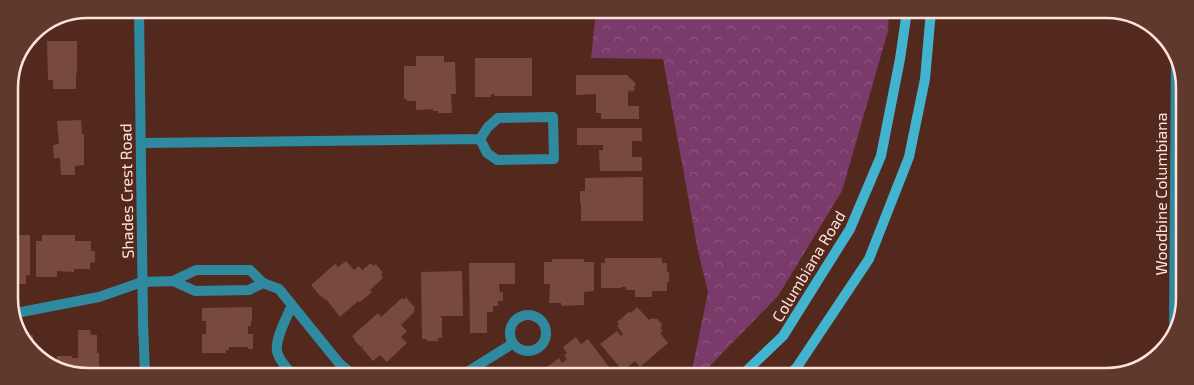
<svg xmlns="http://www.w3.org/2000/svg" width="1194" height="385" font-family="'Exo 2',sans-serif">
<defs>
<pattern id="forest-crowns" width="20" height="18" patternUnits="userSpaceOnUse" patternTransform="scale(1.25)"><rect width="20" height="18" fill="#7a3a6a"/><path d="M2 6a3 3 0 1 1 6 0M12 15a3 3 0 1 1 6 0" fill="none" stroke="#8e567f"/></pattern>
</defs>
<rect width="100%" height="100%" fill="#53291d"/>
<!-- forest -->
<path fill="url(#forest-crowns)" d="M596 10 889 11 888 31 842 191 778 296 701 375H691L708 292 698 251 663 59 591 58Z"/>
<!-- building -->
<path fill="#784a3d" d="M47 41H77V73H76V89H53V80H48Z
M416 56H444V62H455L456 94H451L452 113H438V111H433V109L416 110V101H407V99H404V66H416Z
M475 58H532V96H494V94H491V97H475Z
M576 75H627L636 84 634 87 635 89 632 92 630 90 628 93V106H639V119H601V113H596V94L576 95Z
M81 120 82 134H84V165L75 166V175H61L60 158H54L53 145 59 144 57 121Z
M577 128H642V141H632V157H642V171H600L599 150H603V145H577Z
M643 177V221H581V203H580V191H585V178Z
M10 235H30V275H26V284H13V282H10Z
M42 235H75V241H91V251H95V262L90 263V269H74V272L57 271V277H36V241H42Z
M605 258H662V263H667V272H669V282H667V291H652V297H635V290H626V287H621V288H601V263H605Z
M552 259H584V262H594V291L584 292V305L561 306V303H549L550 284H544V262H552Z
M346 261 354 270 359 266 362 270 371 263 373 266 376 264 383 273 381 275 383 278 370 290 372 292 360 302 358 301 340 317 326 299 325 300 322 296 321 297 311 285 335 264 338 267Z
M469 263H515V284H499L500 293 503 292V301H498V306H493V312H487V333H470Z
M462 271 463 316H440V317H442V338H438V341H427V339H422L421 272Z
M406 297 415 308 413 310 415 311 401 325 407 331 401 337 407 343 387 362 380 355 373 361 362 348 363 347 362 346 361 347 354 340 355 339 352 336 378 313 381 317 402 298 404 300Z
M252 307V321H251V326H248V334H253V349H248V347H229V350H226V353H202V334H206V321H202V308Z
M637 307 649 320 652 318 653 319H657L662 324 661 329 663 331 660 333 668 343 640 367 635 361 623 371 600 344 617 331 621 336 623 334 617 326 619 324 617 322 630 311 631 313Z
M78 330H90L91 335H97V353H99V369H97V374L67 373 57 368V356H72V358H78Z
M22 335H33V354L32 353Z
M576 337 581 344 588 339 609 367 598 375H546L543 370 559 358 562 363 567 359 564 355 567 353 563 347Z"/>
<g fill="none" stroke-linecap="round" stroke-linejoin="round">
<!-- service -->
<path stroke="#2f8aa0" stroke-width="10" d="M553 117 554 159 497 160 487 153 480 139 488 127 498 118Z
M141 143 480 139"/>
<!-- minor -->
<path stroke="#2f8aa0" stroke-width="10" d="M173 281 195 291 249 290 263 283
M11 314 99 297 142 282 173 281 196 270H250L263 283 279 289 339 363 352 374
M510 333a18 18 0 1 1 36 0a18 18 0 1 1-36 0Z
M1174 331 1176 57
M292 374C287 369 278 358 277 351 275 338 287 317 292 305
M464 374 512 344"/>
<!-- tertiary -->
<path stroke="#2f8aa0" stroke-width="10" d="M139 9 143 323 145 374"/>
<!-- secondary -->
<path stroke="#42b4d0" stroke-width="10" d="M742 375 783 336 850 229 881 156 900 59 907 11
M789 375 797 367 869 259 909 157 925 79 931 11"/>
</g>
<g text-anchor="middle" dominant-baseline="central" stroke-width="4" stroke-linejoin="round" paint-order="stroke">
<!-- street labels -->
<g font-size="16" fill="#fee2da" stroke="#53291d">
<text transform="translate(126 191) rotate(-91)">Shades Crest Road</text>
<text transform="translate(1160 194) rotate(-90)">Woodbine Columbiana</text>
<text transform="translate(808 266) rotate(-59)">Columbiana Road</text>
</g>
</g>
<!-- crop -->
<path d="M0 0H1194V385H0ZM88 18H1106A70 70 0 0 1 1176 88V298A70 70 0 0 1 1106 368H88A70 70 0 0 1 18 298V88A70 70 0 0 1 88 18Z" fill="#61382c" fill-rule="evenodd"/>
<path fill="none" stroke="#fee2da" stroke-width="2.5" d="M88 18H1106A70 70 0 0 1 1176 88V298A70 70 0 0 1 1106 368H88A70 70 0 0 1 18 298V88A70 70 0 0 1 88 18Z"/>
</svg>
